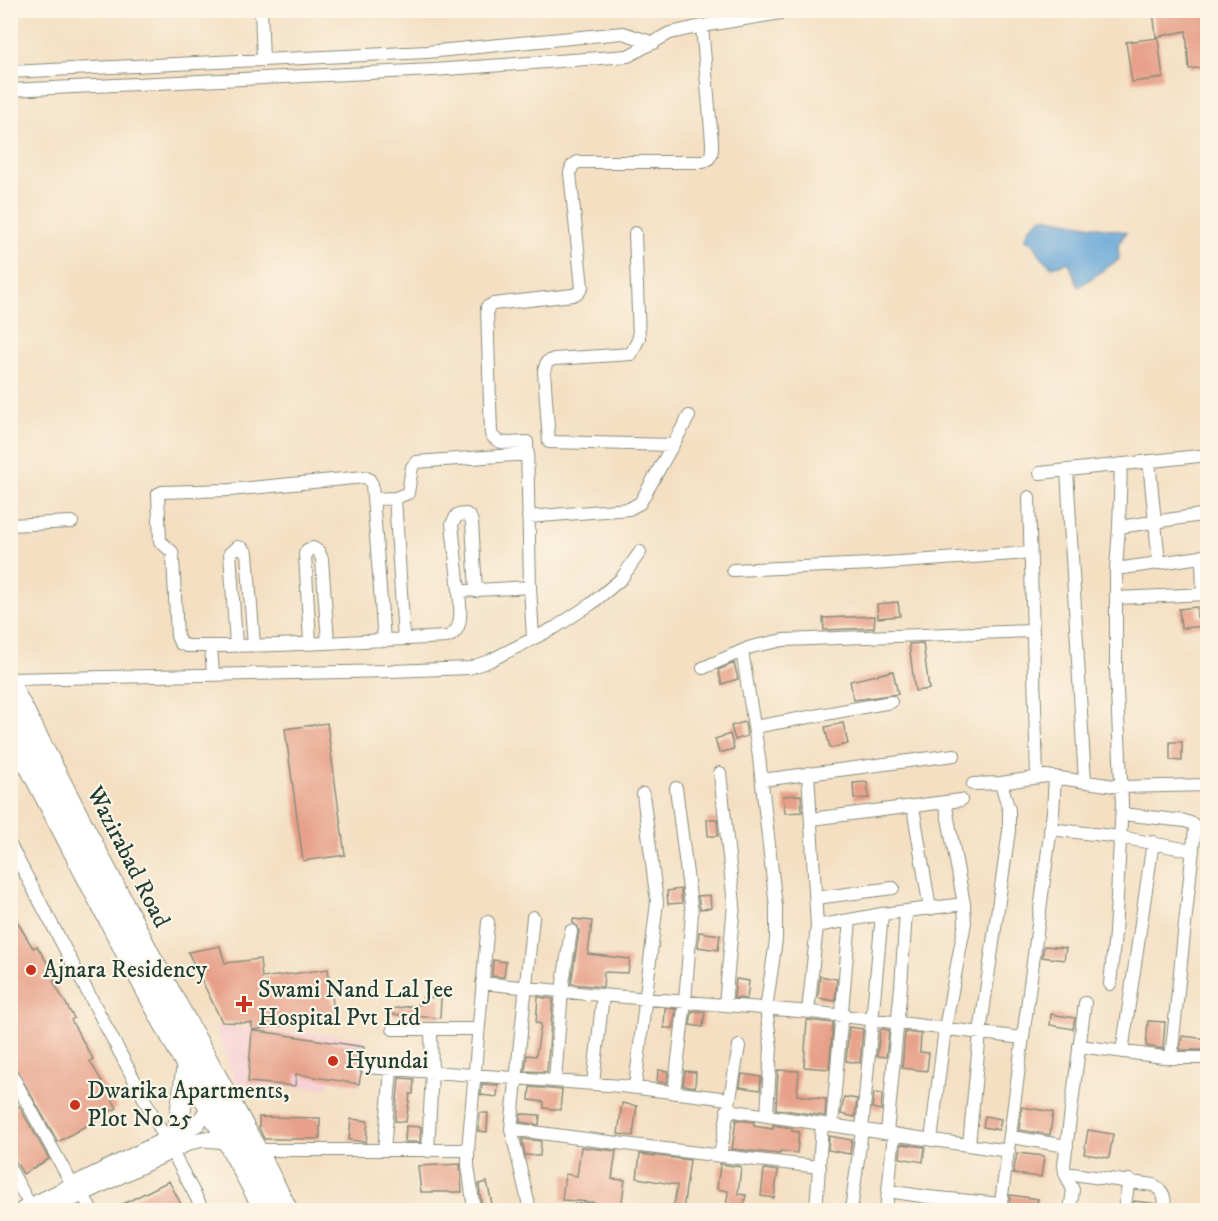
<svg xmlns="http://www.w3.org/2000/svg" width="1218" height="1221" font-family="'IM FELL DW Pica',serif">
<rect width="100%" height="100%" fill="#fcf5e5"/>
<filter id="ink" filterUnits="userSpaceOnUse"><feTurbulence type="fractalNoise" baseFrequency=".0167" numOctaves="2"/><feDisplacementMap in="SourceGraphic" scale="12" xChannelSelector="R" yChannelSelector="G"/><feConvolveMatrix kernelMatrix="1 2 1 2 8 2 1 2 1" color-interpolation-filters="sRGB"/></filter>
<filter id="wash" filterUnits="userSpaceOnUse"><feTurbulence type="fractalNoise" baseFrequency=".008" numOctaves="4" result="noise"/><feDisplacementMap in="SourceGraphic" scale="24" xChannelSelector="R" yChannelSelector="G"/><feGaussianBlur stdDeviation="1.35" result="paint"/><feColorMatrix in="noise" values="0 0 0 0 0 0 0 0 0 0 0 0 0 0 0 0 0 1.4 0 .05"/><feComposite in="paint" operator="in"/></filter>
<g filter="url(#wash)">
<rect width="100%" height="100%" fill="#f4dfc3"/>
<!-- built -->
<path fill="#f7cfd5" d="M215 1026 366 1038 361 1085 328 1081V1088L237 1087Z"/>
<!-- water -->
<path fill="#64a5d8" stroke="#427186" stroke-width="1.5" d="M1043 217 1126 232 1118 245 1119 259 1078 287 1069 262 1052 267 1042 258 1034 244 1025 239 1030 227Z"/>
<g id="blocks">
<!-- building -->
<path fill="#e7a089" d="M1153 10H1208V67L1189 69 1186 31 1156 37Z
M1158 38 1163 78 1132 82 1126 42Z
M898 602 900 616 878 618 877 604Z
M1197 607V617L1208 618V626L1181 628 1179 609Z
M875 616 874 628 824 630 823 618Z
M923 643 929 689 915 691 909 644Z
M734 663 738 679 722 684 718 670Z
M893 671 898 694 854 700 850 681Z
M745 722 747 736 735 740 731 726Z
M327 723 345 855 303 861 285 729Z
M843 723 848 744 830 748 825 727Z
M730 734 734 749 719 753 715 739Z
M1170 742H1182V761L1170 760Z
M867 782 869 798 854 799 853 783Z
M801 795 802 812 785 813 783 796Z
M707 819H717L718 836H708Z
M681 889 682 903 668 904 667 891Z
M710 895 711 908 700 909 698 896Z
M10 910 33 948 37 946 57 979 53 981 74 1018 71 1020 93 1059 90 1061 117 1108 58 1142 13 1064 16 1062 10 1053Z
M573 919 592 921 588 954 630 959 628 973 604 972 603 987 571 984 579 932 578 927 573 923Z
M699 932 720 935 718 950 698 947Z
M220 946 225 963 260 959 262 978 328 969 335 1018 252 1030V1023L222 1022 188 952Z
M1044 946 1066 948 1064 960 1042 957Z
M493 960 506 962 504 977 492 976Z
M820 976 837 979 835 1001 818 998Z
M736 979 749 981 747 999 734 998Z
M423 997 441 998 440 1018 411 1016V1021H404L402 1015 386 1014V1010L422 1004Z
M538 997 553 999 547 1072 525 1071 527 1055 536 1056 541 1024 536 1023Z
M665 1008 676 1009 673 1028H664Z
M692 1011 705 1012 703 1027 690 1025Z
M1051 1014 1075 1018 1073 1029 1050 1025Z
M807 1020 833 1023 829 1069 804 1067Z
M1148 1021 1165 1022 1163 1049 1146 1046Z
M849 1027 863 1029 860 1063 846 1061Z
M883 1029 889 1030 886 1057 877 1056 880 1030Z
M252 1030 364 1047 363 1060 358 1066 361 1073 359 1084 296 1074 295 1086 248 1082Z
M905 1032 921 1034 920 1052 929 1053 927 1071 902 1068Z
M1182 1036 1207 1039 1206 1050H1180Z
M658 1070 668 1071 667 1083 657 1082Z
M778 1070 799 1071 797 1095 826 1099 825 1116 776 1109Z
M685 1071 696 1072 695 1087 683 1085Z
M742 1074 761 1077 760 1090 740 1087Z
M399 1078 414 1079 413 1094H410L406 1122 395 1121Z
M482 1084 498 1085 497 1097 481 1095Z
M530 1087 562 1090 560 1110 544 1108V1102L529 1100Z
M874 1093 882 1094 881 1110 872 1108Z
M844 1097 857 1099 855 1117 841 1114Z
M622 1103 637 1106 633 1136 618 1134Z
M19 1106 49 1159 23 1174 10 1152V1111Z
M1022 1107 1053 1112 1050 1135 1019 1130Z
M480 1113H488L487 1132 478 1131Z
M521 1114 540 1115 539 1125 520 1122Z
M985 1116 1001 1119 999 1130 983 1127Z
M259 1117 320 1118V1139H264L259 1128Z
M351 1119 368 1121 366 1142 349 1140Z
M736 1120 754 1122V1126L773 1129V1125L792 1128V1131L799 1132 797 1153 780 1151V1154L732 1149Z
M406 1126 421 1127 420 1142H405Z
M1088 1130 1113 1134 1109 1158 1084 1154Z
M829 1136 852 1140 850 1154 828 1150Z
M522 1139 541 1141 540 1156 525 1155Z
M901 1144 925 1147 923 1162 900 1158Z
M581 1147 616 1151 612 1179 625 1180 621 1208 591 1202 562 1200 565 1174 577 1176Z
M1017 1153 1044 1156 1041 1177 1013 1174Z
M640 1154 690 1160 683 1210H673L677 1185 637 1178Z
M460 1164 462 1192H421L418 1166Z
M720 1164 741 1167 738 1194 746 1195 743 1210H726L728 1191 717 1189Z
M764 1169 778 1171 774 1198 761 1196Z
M169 1181 184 1210H111Z
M487 1182 493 1208 482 1210 479 1184Z
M1010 1195 1038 1199 1036 1210 1009 1208Z
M1134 1201 1156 1204V1210H1132Z"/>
</g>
</g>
<g filter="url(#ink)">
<use href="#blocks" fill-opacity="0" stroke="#8a8e7c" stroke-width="1.5"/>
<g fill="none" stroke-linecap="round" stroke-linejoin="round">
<!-- minor casing -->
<g stroke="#8a8e7c" stroke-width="14">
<path id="minor" d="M261 10 263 59
M10 72 427 52 623 33 654 43
M10 90 433 70 628 56 670 33 702 26 799 10
M635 233 639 338 631 354 554 359 547 362 544 371 549 442 673 445
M10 294H12
M1149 461 1159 563
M1067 470 1085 782
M1040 473 1208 455
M1029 497 1037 777
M395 498 408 493 412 467 416 462 528 454
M373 499 395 498 404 639
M528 517 629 509 640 503 689 416
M10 525 72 522
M1119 527 1121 464
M1202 556 1203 594
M1116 569 1208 556
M733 570 872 564 1030 553
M459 591 452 524 457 515 466 514 470 517 472 522 476 591
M1116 598 1208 594
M533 638 530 587 527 442C514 442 499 447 491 434L487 307 493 304 573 295 579 292 582 287 570 173 572 166 578 162H703C713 158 712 152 712 142L702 26
M384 641 372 484 369 479 364 477 230 490 162 492 158 494 160 541 172 552 173 558 177 636 180 643 187 646C274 647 361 641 447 637 465 631 460 607 459 591L530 587
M310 643 305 554 307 550 313 548 319 552 322 559 328 642
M236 645 230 553 237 547 242 548 247 553 254 645
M211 646 213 674
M742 651 759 757 776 907V940L766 1009 771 1047 767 1115
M703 668 751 647 783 640 1033 631
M10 679 391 671 469 668 489 661 556 627 591 604 621 579 640 552
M754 727 891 702
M720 773 734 904 725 1005
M762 780 954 755
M973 784 1001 783 1046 776 1121 787 1208 785
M913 807 930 909
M1122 814 1185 821 1193 824 1195 829 1171 1058
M811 819 961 800
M1050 829 1120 837 1193 851
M10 845 203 1210
M816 898 893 888
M817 926 882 914 964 904
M482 983 588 994 811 1012 1022 1038
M1110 984 1115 933 1122 804 1116 669V569L1119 527 1208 514
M808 1012 817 926 808 773
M393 1029H478
M1079 1046 1171 1058H1208
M1122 1052 1153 842
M366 1067 621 1086 729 1099
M10 1072 73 1186
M555 1081 562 990 571 931
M593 1084 603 995
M635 1087 657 902 643 794
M674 1093 685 1001 692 913 676 788
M727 1110 1009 1151
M832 1125 850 920
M511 1129C614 1143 717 1156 820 1167
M887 1133 901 986 906 912
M1011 1137 1067 1146
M931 1140 945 1028 965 923 964 904 945 802
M969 1145 980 1033 1009 831V810L1001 783
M256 1150H468
M384 1150 391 1069
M428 1151 432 1072 431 1029
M720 1156 739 1046
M10 1169 31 1207
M1065 1173 1153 1185C1164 1191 1166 1198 1164 1210
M888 1191 928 1197 1001 1204
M83 1194 91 1210
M474 1210 468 1165V1150L488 922
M530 1210 511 1129 533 917
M576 1210H590
M816 1210 822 1124
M851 1210 862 1130 882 914
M886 1210 894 1134
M1000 1210 1053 812 1055 777
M1070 1210 1073 1190 1065 1173 1064 1165 1085 1003
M1124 1210 1129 1180"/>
</g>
<!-- tertiary casing -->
<g stroke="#8a8e7c" stroke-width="17">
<path id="tertiary" d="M22 1210 197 1124 210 1107
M49 1210 190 1142 204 1139 227 1141"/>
</g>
<!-- primary casing -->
<g stroke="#8a8e7c" stroke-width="22">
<path id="primary" d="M173 1137 179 1122 187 1065"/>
</g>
<!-- trunk casing -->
<g stroke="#8a8e7c" stroke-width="23">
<path id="trunk" d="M10 685 151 958 256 1150 287 1210
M10 728 131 961 265 1210"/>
</g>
<!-- minor -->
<use href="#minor" stroke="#fff" stroke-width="12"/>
<!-- tertiary -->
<use href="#tertiary" stroke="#fff" stroke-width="15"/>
<!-- primary -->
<use href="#primary" stroke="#fff" stroke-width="20"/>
<!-- trunk -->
<use href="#trunk" stroke="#fff" stroke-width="21"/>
</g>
</g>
<!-- markers -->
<g fill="#c8321e" stroke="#fcf5e5" stroke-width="2">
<circle cx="31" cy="970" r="6"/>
<path d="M241 995h6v6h6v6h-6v6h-6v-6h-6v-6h6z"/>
<circle cx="333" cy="1061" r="6"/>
<circle cx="75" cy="1105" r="6"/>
</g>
<g text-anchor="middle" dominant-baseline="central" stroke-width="4.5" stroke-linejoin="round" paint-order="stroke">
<!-- street labels -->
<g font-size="24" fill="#1f3d34" stroke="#fcf5e5">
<text transform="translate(128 857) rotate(63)">Wazirabad Road</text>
</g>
<!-- poi labels -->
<g font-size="24" fill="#1f3d34" stroke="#fcf5e5" text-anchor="start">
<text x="43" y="970">Ajnara Residency</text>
<text x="258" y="990">Swami Nand Lal Jee<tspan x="258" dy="28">Hospital Pvt Ltd</tspan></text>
<text x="345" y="1061">Hyundai</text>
<text x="87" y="1091">Dwarika Apartments,<tspan x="87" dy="28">Plot No 25</tspan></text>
</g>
</g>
<!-- margin -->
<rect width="1218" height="1221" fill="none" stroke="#fcf5e5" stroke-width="36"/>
</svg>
